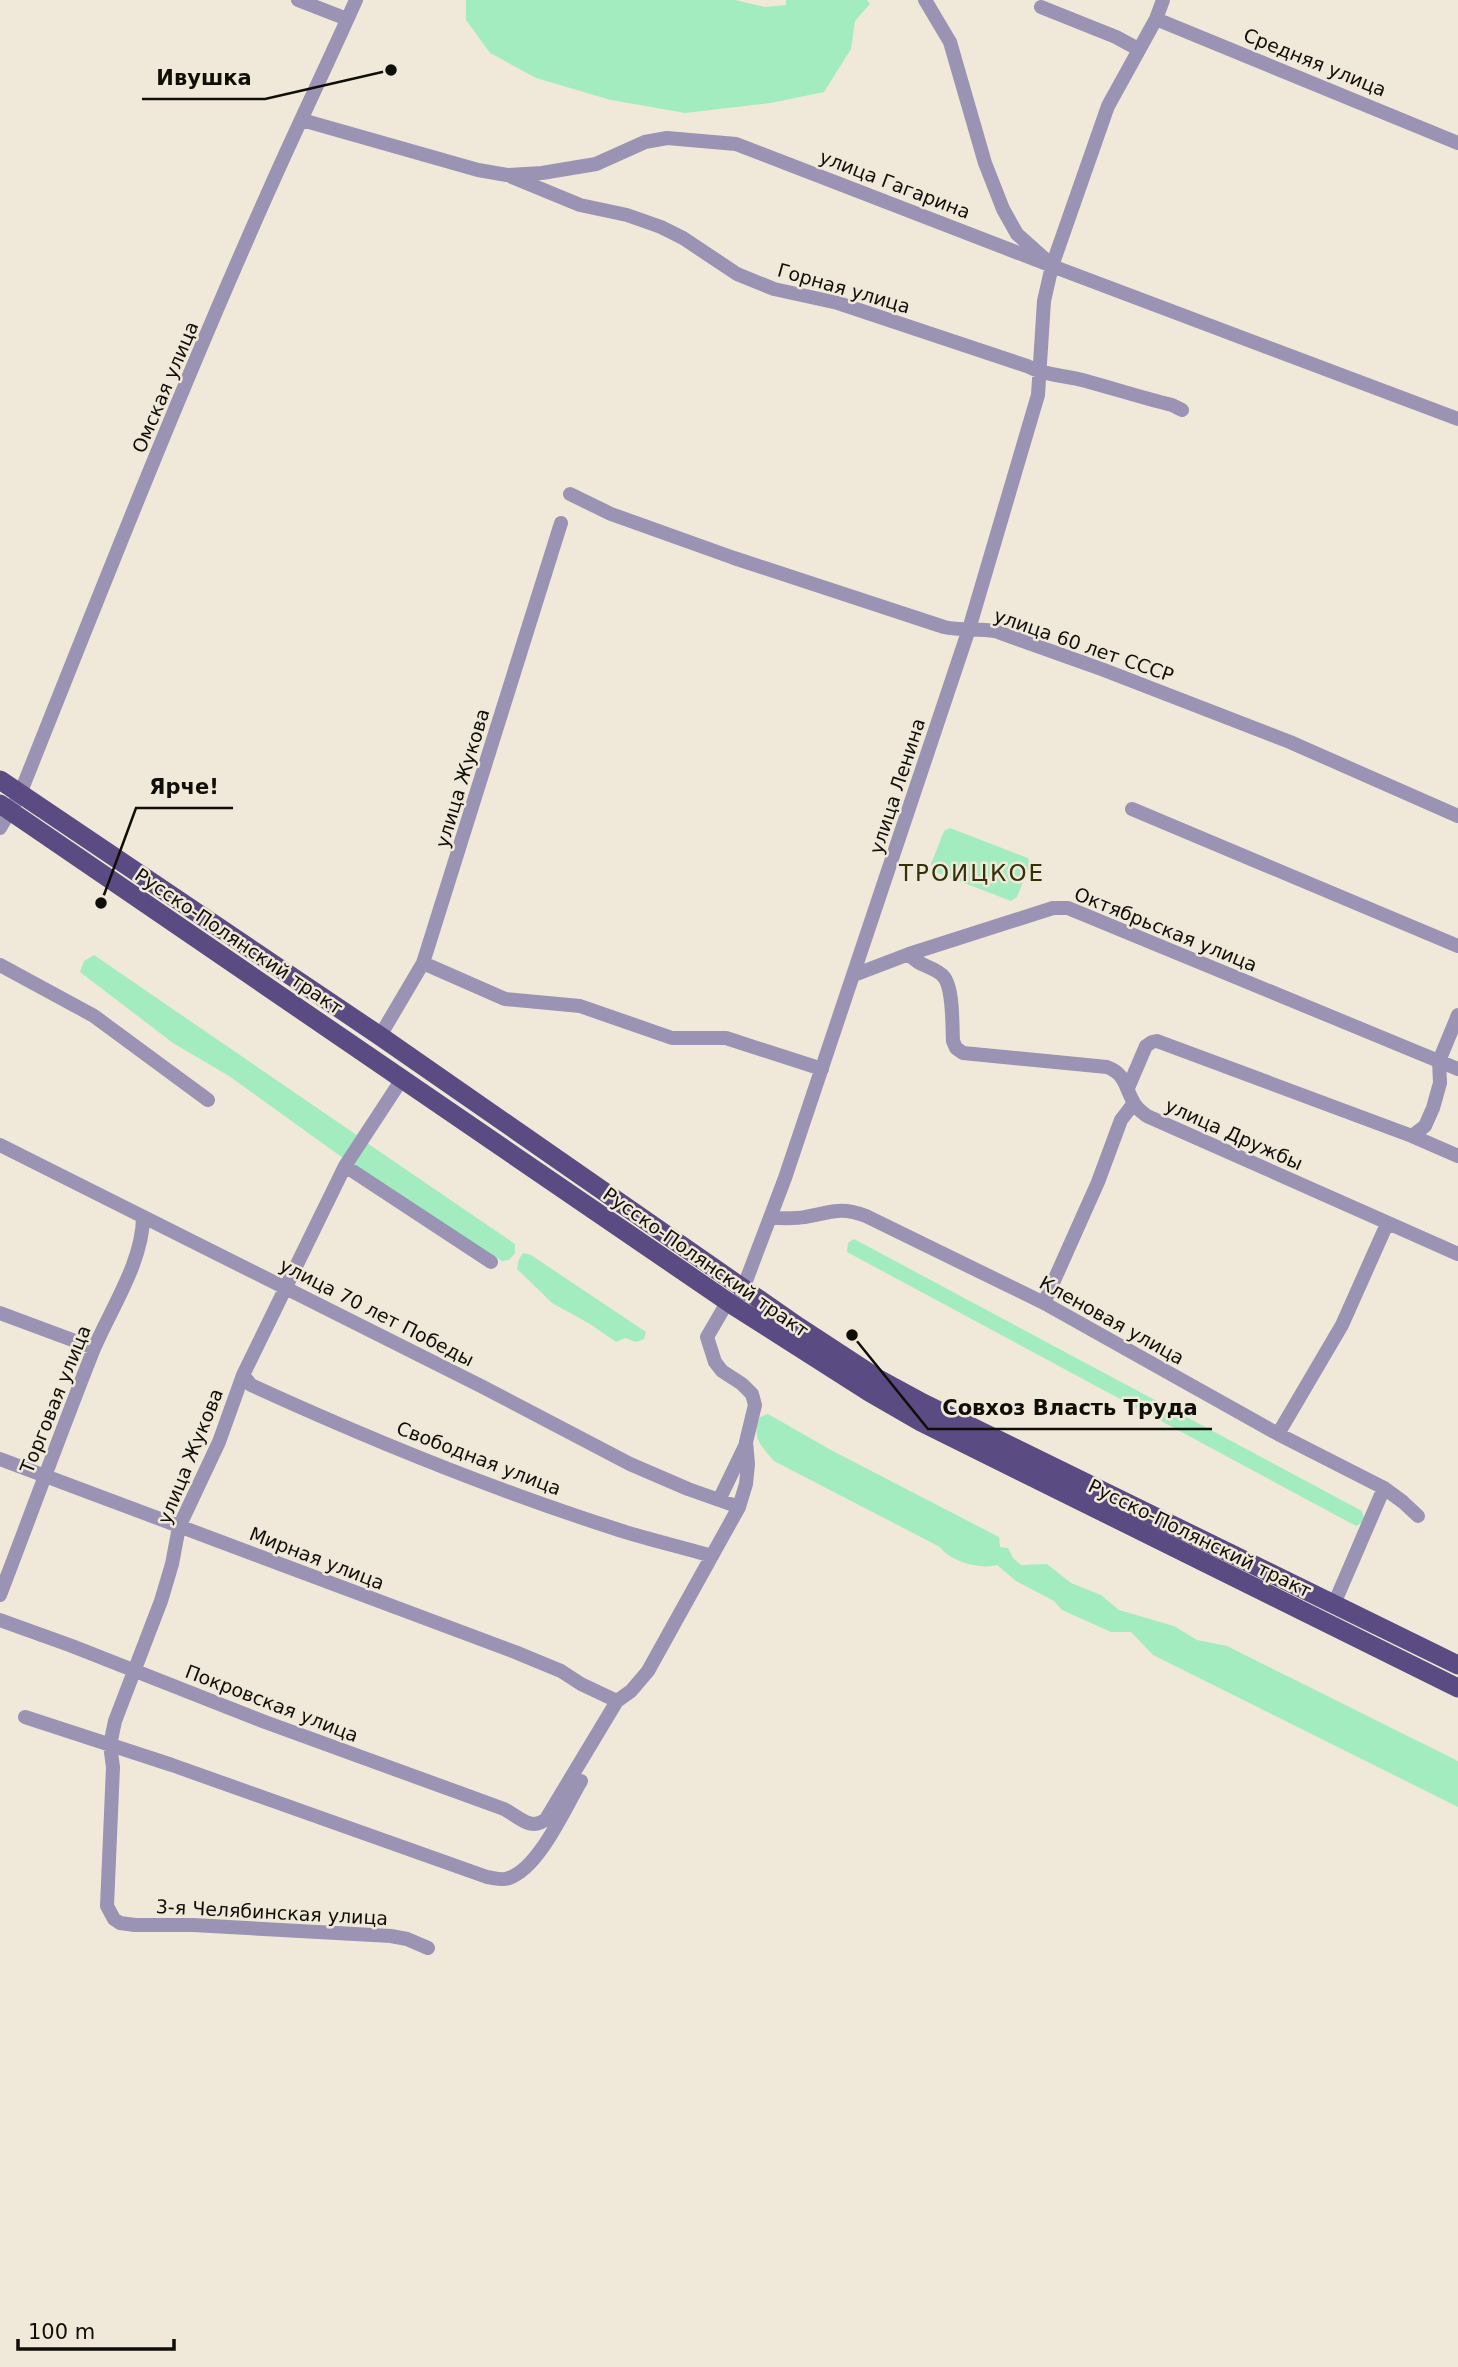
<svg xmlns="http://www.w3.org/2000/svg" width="1458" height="2367" font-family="'DejaVu Sans',sans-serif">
<rect width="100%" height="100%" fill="#f0e9d9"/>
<!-- green -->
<path fill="#a3ecc0" d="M466 0H735L765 7 786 5V0H867L870 4 855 21 851 49 824 92 771 103 685 113 611 100 536 78 490 53 466 20Z
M950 828 1028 858 1030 864 1017 897 1011 901 933 871 931 864 944 831Z
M94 955 358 1136 343 1158 229 1076 173 1043 80 972 84 961Z
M367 1143 515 1244V1253L509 1260 502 1261 406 1203 353 1165Z
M854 1239 1362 1511 1365 1521 1356 1526 847 1252 848 1243Z
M523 1253 531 1255 646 1332 644 1339 636 1342 625 1338 616 1342 590 1324 552 1303 517 1269 519 1259Z
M768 1414 831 1450 999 1537 1000 1547 1008 1548 1013 1558 1021 1565 1047 1564 1071 1583 1101 1595 1119 1610 1174 1626 1197 1640 1227 1646 1458 1761V1807L1153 1655 1131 1632H1111L1062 1610 1054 1601 1016 1581 997 1565C981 1570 949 1561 940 1547L774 1461C761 1446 751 1437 760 1417Z"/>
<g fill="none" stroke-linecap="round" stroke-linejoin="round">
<!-- minor -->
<path stroke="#9a93b3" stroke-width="14" d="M298 0 347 19
M925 0 950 42 985 163 1003 209 1017 234 1046 260
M1041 7 1116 37 1138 49
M1156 19 1458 143
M302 120 478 170 507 175 542 173 596 164 645 142 667 138 736 144 1052 266 1458 419
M512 177 580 205 627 215 661 227 683 238 737 274 774 289 838 303 1027 366C1046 376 1065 375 1086 381 1115 389 1143 398 1172 405L1182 410
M570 494 611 514 734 558 944 627C961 631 978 628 995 631L1104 670 1290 742 1458 816
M1132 809 1458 946
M0 828 20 794C101 591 181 387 270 188 298 125 328 63 356 0
M909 954C918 966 932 966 942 975 954 985 952 1026 953 1041L956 1048 963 1053 1107 1067C1126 1074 1125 1088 1134 1103 1137 1109 1142 1112 1147 1116L1458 1254
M423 963 505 999 580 1006 672 1038H726L822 1069
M0 965 94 1016 208 1100
M854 975 909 954 1053 908H1068L1458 1069
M380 1036 423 963 561 523
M402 1079 345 1166 243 1375 219 1442 179 1527 172 1564 161 1601 115 1721 110 1745 113 1767 107 1906 114 1919 120 1923 135 1925H193L391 1936 407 1939 428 1948
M1128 1088 1146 1046 1152 1042 1157 1041 1412 1136 1425 1126 1433 1108 1440 1083 1439 1061 1458 1015
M1412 1136 1458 1156
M0 1145 481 1386 630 1464 688 1489 739 1507
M345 1166 491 1262
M771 1218C782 1218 795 1219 805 1217 830 1213 840 1206 866 1216L1044 1303 1278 1434 1384 1488 1403 1502 1418 1516
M741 1294 785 1178 969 629 1038 395 1044 301 1052 266 1108 106 1156 19 1163 0
M1044 1303 1098 1182 1121 1120 1134 1103
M0 1313 94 1348
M243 1375 251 1385C371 1440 494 1490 619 1530 650 1540 682 1547 712 1556
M1278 1434 1342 1325 1387 1224
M0 1459 515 1652 561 1671 581 1684 617 1701
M719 1500 746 1444
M0 1595C31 1514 61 1432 93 1351 110 1310 143 1262 143 1217
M1334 1604 1384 1488
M0 1620 72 1646 265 1722 504 1809C518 1816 531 1832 546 1819L617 1701 631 1691 648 1671 739 1507 746 1484 748 1464 746 1442 755 1405 752 1394 742 1384 722 1371 715 1362 707 1337 728 1301
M25 1717 172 1765 487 1877C495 1878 502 1881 509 1878 539 1868 565 1808 581 1781"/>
<!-- major -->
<path stroke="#5a4c82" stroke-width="19" d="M0 780 380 1036 799 1327 877 1378 923 1403 1458 1665
M0 804 734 1306 869 1392 921 1422 1458 1688"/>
</g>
<g text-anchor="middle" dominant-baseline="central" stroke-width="5" stroke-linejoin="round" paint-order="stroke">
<!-- street labels -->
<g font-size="19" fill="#100e08" stroke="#f0e9d9">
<text transform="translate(1315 62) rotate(22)">Средняя улица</text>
<text transform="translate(895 184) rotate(21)">улица Гагарина</text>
<text transform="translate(844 288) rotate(16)">Горная улица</text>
<text transform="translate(165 387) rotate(-67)">Омская улица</text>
<text transform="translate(1084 645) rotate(19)">улица 60 лет СССР</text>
<text transform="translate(462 778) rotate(-73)">улица Жукова</text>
<text transform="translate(897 786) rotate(-72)">улица Ленина</text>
<text transform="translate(1166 929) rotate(22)">Октябрьская улица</text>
<text transform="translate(239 941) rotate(34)">Русско-Полянский тракт</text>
<text transform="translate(1234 1134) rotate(24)">улица Дружбы</text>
<text transform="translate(706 1262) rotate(35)">Русско-Полянский тракт</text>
<text transform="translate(377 1312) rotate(27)">улица 70 лет Победы</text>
<text transform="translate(1112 1320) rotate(29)">Кленовая улица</text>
<text transform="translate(55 1399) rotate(-68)">Торговая улица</text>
<text transform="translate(190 1456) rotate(-68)">улица Жукова</text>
<text transform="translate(479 1458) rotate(21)">Свободная улица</text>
<text transform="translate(1200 1538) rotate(26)">Русско-Полянский тракт</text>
<text transform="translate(317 1558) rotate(21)">Мирная улица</text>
<text transform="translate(272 1703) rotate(21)">Покровская улица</text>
<text transform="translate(272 1912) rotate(3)">3-я Челябинская улица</text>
</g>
<!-- quarter labels -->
<g font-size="23" letter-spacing="2" fill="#323208" stroke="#f0e9d9">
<text x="972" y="873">ТРОИЦКОЕ</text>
</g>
</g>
<!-- callouts -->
<path fill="none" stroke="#100e08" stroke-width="2.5" d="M391 70L265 99H142M101 903L136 808H233M852 1335L928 1429H1212"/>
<g fill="#100e08" stroke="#f0e9d9" stroke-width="2.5">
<circle cx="391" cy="70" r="7"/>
<circle cx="101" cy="903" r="7"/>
<circle cx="852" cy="1335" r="7"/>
</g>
<g font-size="21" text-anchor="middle" font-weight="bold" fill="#100e08" stroke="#f0e9d9" stroke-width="5" stroke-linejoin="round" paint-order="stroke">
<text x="204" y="85">Ивушка</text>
<text x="184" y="794">Ярче!</text>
<text x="1070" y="1415">Совхоз Власть Труда</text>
</g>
<!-- scale -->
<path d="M18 2339v10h156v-10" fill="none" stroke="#100e08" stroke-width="3.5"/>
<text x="28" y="2339" font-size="21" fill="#100e08" stroke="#f0e9d9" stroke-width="5" paint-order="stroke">100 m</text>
</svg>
